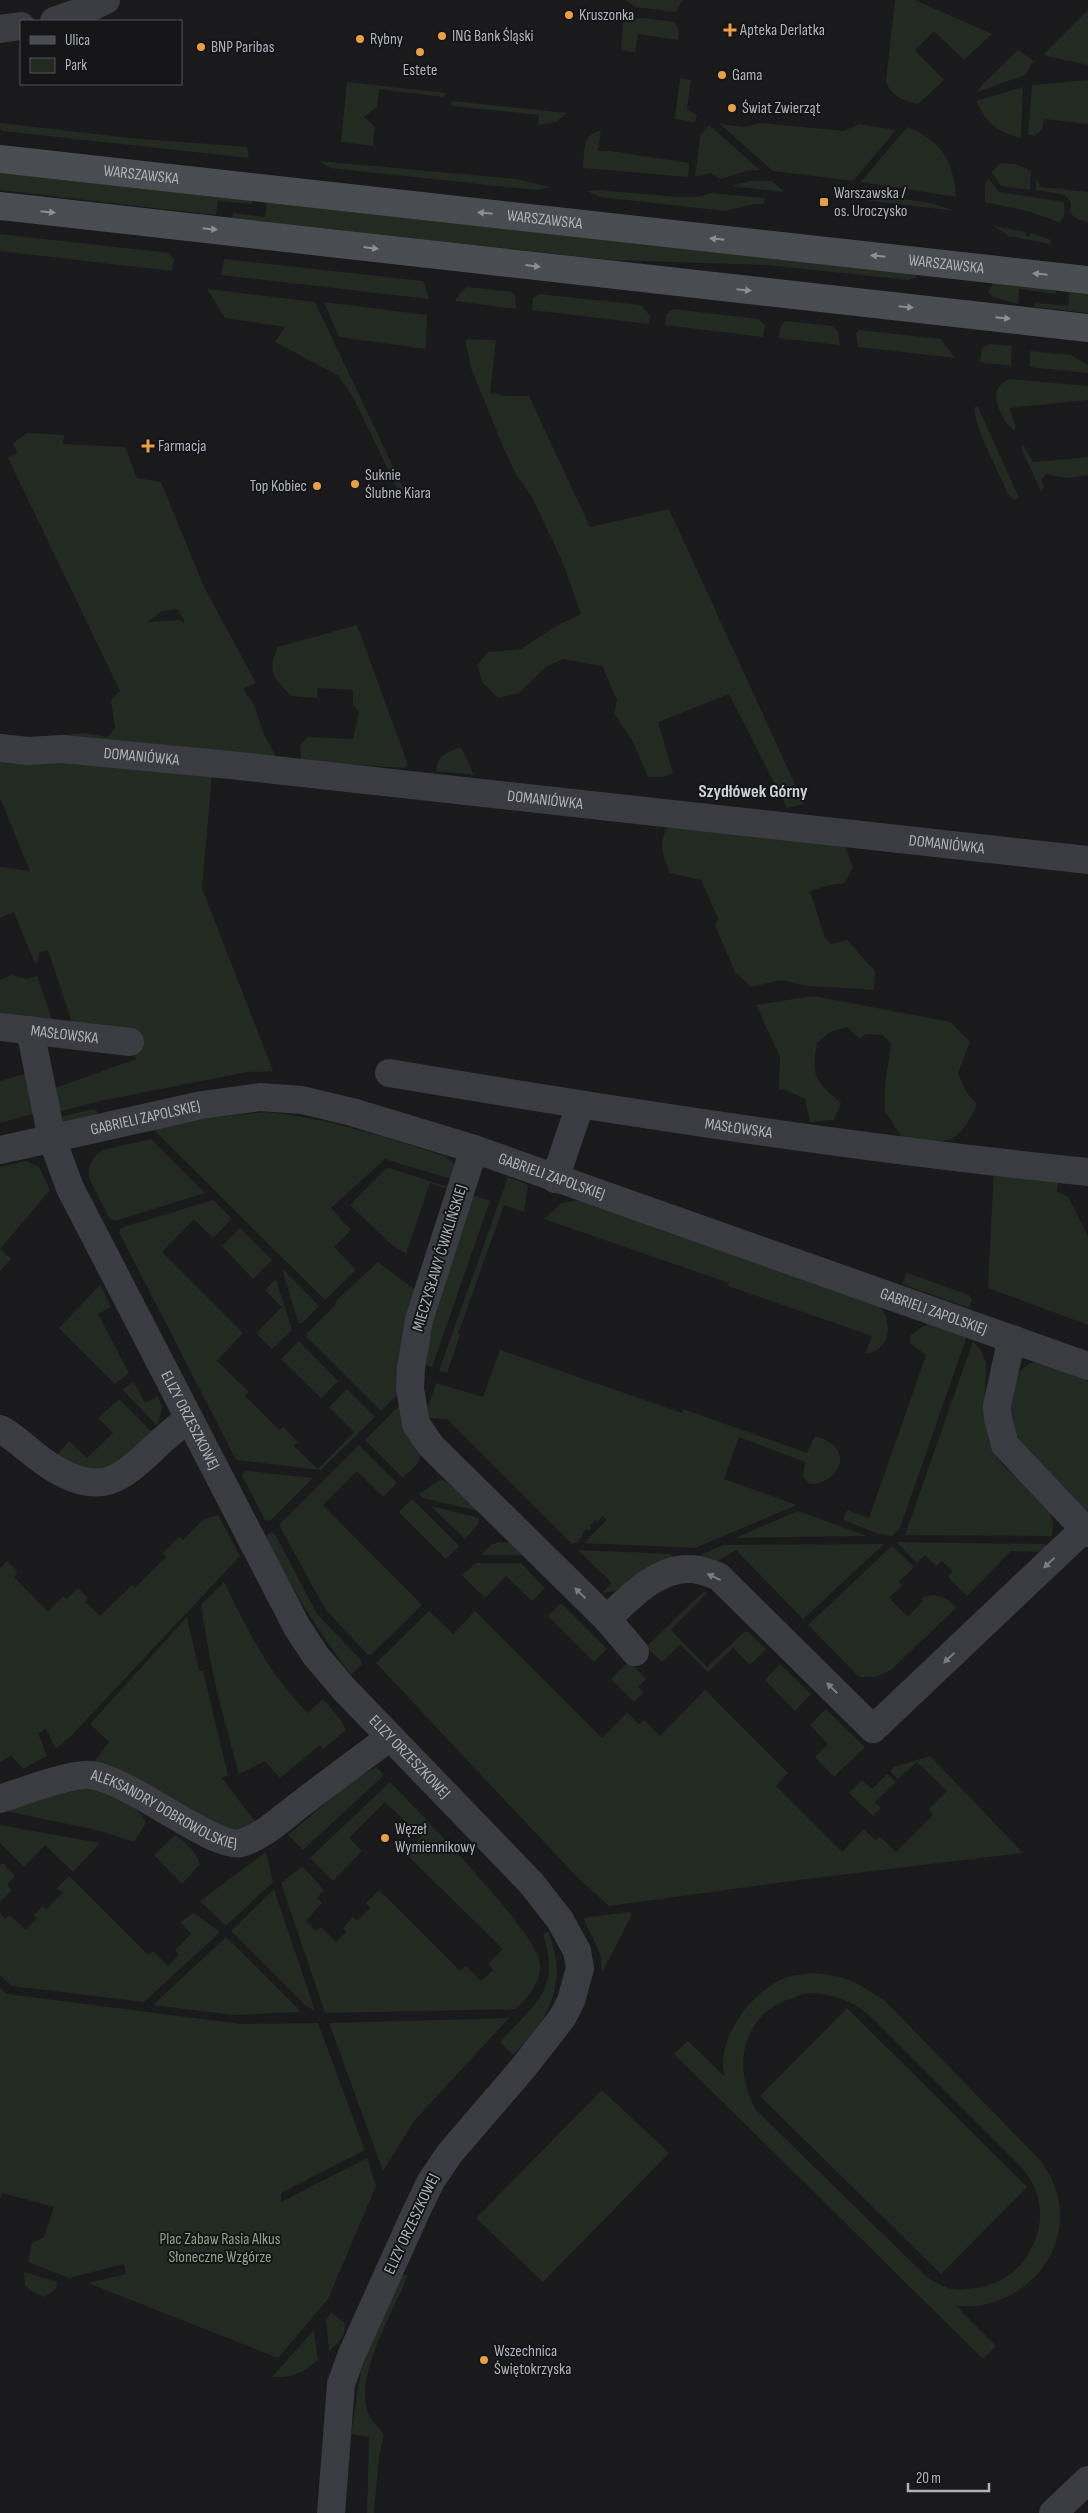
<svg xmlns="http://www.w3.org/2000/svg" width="1088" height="2513" font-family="'Sofia Sans Condensed',sans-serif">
<rect width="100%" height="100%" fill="#1a1a1c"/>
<!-- green -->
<path fill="#222a22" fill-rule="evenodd" d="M626 0H683L676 12 635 7Z
M895 0H915L992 34 964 60 934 31 915 50 944 80 918 104C903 100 891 97 886 81Z
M1088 10V65L1043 55Z
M643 18 675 22 679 31 678 40 638 34 635 52 621 50 623 22 627 19Z
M1018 50 1034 61 1025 75 977 92 983 84Z
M680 78 691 80 687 109 697 115 695 122 675 119Z
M1088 80V124L1044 119 1043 128 1035 136 1028 135 1032 85Z
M347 82 447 93 443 97 379 89 377 107 364 117 375 127 373 146 341 142Z
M1023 87 1021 138C996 131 988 125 976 101Z
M453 101 567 113 556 122 538 125 539 115 453 106 450 103Z
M0 123 130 138 247 147 249 158 3 131 0 129Z
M761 123 844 131 859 124 896 130 853 181 773 171 720 124 743 127Z
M709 125 760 170 746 171 721 179 710 173 695 177 700 136Z
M907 127C941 140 954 162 956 197L861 182Z
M599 131H601L598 151H610L689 163 688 177 583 168C584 154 582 135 599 131Z
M319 161 516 179 550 187 537 190 330 168Z
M1001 163 1016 164 1031 171 1030 190 1001 186 991 172Z
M0 172 252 200V204L218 201 216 215 0 190Z
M988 178 999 192 1064 202V217L1059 222 1027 211 985 202V186Z
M1036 178 1041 187 1088 192V222L1077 219 1070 213 1071 203 1065 195 1036 190Z
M749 181H772L784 192 732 186Z
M598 190 677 197H697L712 193 765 198 764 204H754L725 211 600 197 587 191Z
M860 192 930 203 956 211 854 199Z
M267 202 915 274 917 277 908 280 767 265 611 260 232 218 233 213 265 217Z
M994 226 1026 232 1025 235 1029 237 1031 233 1051 240 1050 244 1009 236Z
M0 234 169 253 174 259 172 271 0 251Z
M224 259 423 281 429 299 221 275Z
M994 283 1056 290V294L1019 289 1018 304 992 297 988 291Z
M467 287 512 292 515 295 516 309 455 301 460 293Z
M207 289 315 302 406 494 401 496 354 399 339 376 275 342 285 327 225 318Z
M1069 292 1088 294V313L1035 307V303L1068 306Z
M539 294 641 305 650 316 649 324 532 310 533 298Z
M324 302 427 315 426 349 339 337Z
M673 309 759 319 765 326 763 337 665 325 666 314Z
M785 321 833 326 838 333 840 345 779 338 780 327Z
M859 330 941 339 955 358 858 347 856 333Z
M465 339 496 340 490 393 507 396H529L590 527 669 509 804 804 787 808 729 694 658 722 673 773 663 777H648L634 744 614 713 617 700 602 666 563 659 546 667 519 693 498 698 483 683 477 665 488 652 521 649 556 626 581 614 563 563 532 497 516 474 504 449 471 368Z
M990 344 1012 346 1011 366 980 362 982 348Z
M1030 351 1071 355 1088 365V373L1030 367Z
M1009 379 1088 386V400L1009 408 1016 426 1014 430C1005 425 995 404 996 394 997 387 1003 382 1009 379Z
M975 407H978L1019 498 1014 500 1008 494C1001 476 972 424 975 407Z
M27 433 64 435 63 444 125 447 137 478 161 482 204 587 256 683 243 689 254 705 264 734 275 755 273 760 38 737 84 733 108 737 115 728 111 700 120 691 8 458 17 453 13 443ZM178 609 185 623 179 620 148 622 162 611Z
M1023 444 1033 462 1088 457V475L1067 478 1046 474 1041 480 1044 487 1041 491 1021 448Z
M357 625 408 765 404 768 301 761 300 745 308 737 353 739 359 711 353 706V690L318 688 317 698 291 696C274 677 266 673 278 647Z
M461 747 474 775 436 771C438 754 447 753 461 747Z
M0 759 213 763 202 888 273 1071 247 1072 100 1101 47 1115V1091L136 1059 131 1040 68 1030 71 1020 48 950 39 952 38 961 35 964 14 912 0 918V867L30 871 0 798Z
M676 814 839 832 853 867 845 883 830 885 810 891 825 938 831 944 847 940 875 971 874 990 808 986 781 980 751 987 735 972 715 925 718 918 701 880 670 873C658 843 659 840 676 814Z
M11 975 27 979 37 976 54 1025 0 1020V980Z
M813 996 951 1022 970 1042 958 1073 966 1092 977 1104C959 1147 943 1145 902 1137L885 1112V1084L891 1044 883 1035 867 1034 859 1038 847 1027 830 1032 817 1043C811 1078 815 1080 841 1103L834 1120 810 1122 805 1099 784 1089 779 1090 780 1057 756 1005Z
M25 1074 39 1112 0 1123V1081Z
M92 1109 97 1111V1114L61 1123 57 1118Z
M266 1112C328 1118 385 1137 445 1156L454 1164V1180L385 1159 331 1208 351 1230 334 1247 356 1270 325 1300 153 1129 215 1117Z
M151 1139 205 1193 115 1221 109 1218 89 1178C87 1166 93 1157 102 1150Z
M26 1161 39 1167 50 1190 0 1249 11 1259 0 1271V1167Z
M994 1166 1059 1175 1057 1192 1068 1196 1088 1236V1325L988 1288Z
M389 1168 451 1188 450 1190 430 1183 406 1254 392 1245 350 1205 385 1169Z
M508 1177 528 1185 524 1212 504 1205 458 1334 460 1335 447 1373 439 1371Z
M470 1194 490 1201 432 1367 422 1364 424 1342Z
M213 1200 232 1219 213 1238 194 1219 162 1252 243 1333 217 1361 249 1392 245 1396 279 1430 283 1427 298 1442 294 1446 318 1469 354 1432 329 1407 347 1389 375 1417 321 1470 236 1460 119 1232 121 1228Z
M579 1200 880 1307C894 1324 890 1350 865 1354L872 1336 728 1286 729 1283 544 1219 562 1203Z
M240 1228 272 1260 253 1279 222 1246Z
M378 1262 415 1290 399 1393 381 1411 307 1337V1333L334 1307 337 1300Z
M282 1268 319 1306 302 1323H298Z
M907 1273 969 1295 972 1300 969 1308 902 1284Z
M276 1279 292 1330 272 1349 256 1333 282 1307 265 1290Z
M100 1285 111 1307 98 1314 129 1373 115 1384 59 1328Z
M931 1324 967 1336 900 1528 892 1536 879 1534 843 1520 847 1510 869 1518 926 1355 910 1343V1336L923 1326Z
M299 1341 338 1381 321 1398 281 1359Z
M973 1341 983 1354 986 1364C986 1393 980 1424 993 1451 1004 1474 1041 1492 1050 1513 1054 1520 1053 1529 1052 1536L905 1535Z
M500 1350 682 1413 683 1409 807 1453 815 1436C821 1438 828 1440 833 1445 852 1462 830 1485 810 1484L803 1477 805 1462 739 1437 724 1479 797 1505 695 1548 584 1543 607 1520 603 1516 597 1522 595 1520 590 1526 592 1528 589 1531 586 1529 578 1542 572 1544 447 1419 424 1418 436 1383 483 1397Z
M1030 1363H1038L1088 1381V1513L1029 1454 1013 1430 1011 1390 1020 1371Z
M133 1381 145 1403 158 1396 162 1408 157 1426 123 1390Z
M119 1399 154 1434 126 1461 99 1474 55 1457 69 1441 87 1458 113 1433 98 1418Z
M401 1404 406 1428 420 1456 418 1463 403 1478 365 1440Z
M359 1445 397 1483 383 1497 357 1471 323 1505 422 1605 372 1654 368 1655 325 1609 279 1525Z
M246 1471 313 1478 270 1521 265 1520 242 1475Z
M439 1480 446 1481 478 1511 423 1498 419 1494Z
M412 1499 459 1546 446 1559 399 1512Z
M431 1506 479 1518 478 1524 465 1539Z
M798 1511 867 1536 735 1538Z
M218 1515 240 1556 71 1736 56 1749 46 1729 38 1733 47 1756 23 1769 11 1756 0 1762V1568L7 1561 18 1572 14 1577 48 1612 63 1596 67 1599 78 1588 88 1598 85 1602 100 1616 132 1585 135 1588 166 1557 163 1553 179 1537 183 1540 204 1519Z
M270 1533 275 1534 317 1614 361 1660 362 1664 351 1675C318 1631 290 1586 265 1537Z
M499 1542 512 1543 524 1555H481L491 1545Z
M896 1542 1045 1544 1047 1547 1041 1552 1011 1551 967 1596 948 1577 953 1571 942 1561 936 1566 925 1555 917 1563Z
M884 1544 803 1619 736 1550 712 1565 690 1560 723 1545Z
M892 1546 914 1567 899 1582 902 1585 889 1598 908 1617 923 1601 921 1599C935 1591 947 1597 956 1608L891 1670 875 1677H859L808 1625Z
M578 1550 671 1554 674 1561 614 1591 602 1593 612 1583Z
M476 1563H521L545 1588 532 1601 506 1576 485 1598 462 1575Z
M224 1582C247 1629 270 1677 308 1713L323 1699 340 1719 346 1730 323 1749 320 1745 280 1778 265 1761 239 1774C223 1717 209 1664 201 1605Z
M703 1592 707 1593 671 1630 707 1667 744 1632H748L766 1649 750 1665 733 1648 708 1672 680 1645 662 1662 646 1647Z
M561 1603 607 1649 594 1662 548 1616Z
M429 1611 453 1634 475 1611 602 1738 627 1713 639 1724 644 1720 660 1736 705 1690 788 1773 776 1786 842 1852 864 1829 875 1840 880 1837 896 1852 933 1815 929 1809 947 1791 917 1762 898 1779 890 1771 894 1767 930 1756 1023 1853 798 1880 609 1906 577 1877 376 1663Z
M187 1617 199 1671H203L228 1775 222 1778 257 1824 230 1833 94 1762 109 1742 90 1724Z
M629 1661 646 1679 638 1687 644 1692 634 1702 611 1679Z
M780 1664 811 1694 795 1711 765 1680Z
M826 1709 865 1747 834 1777 815 1757 828 1744 810 1725Z
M376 1767 383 1774 382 1777 303 1850 288 1835 352 1781Z
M887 1774 896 1782 875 1802 881 1808 873 1816 849 1793 862 1780 872 1789Z
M390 1782C417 1810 539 1934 540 1964 541 1984 529 1995 516 2009L325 2013 281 1883 302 1866 324 1890 317 1898 322 1903 306 1921 316 1931 321 1927 336 1942 346 1932 343 1928 353 1917 357 1921 370 1908 366 1903 379 1890 460 1971 466 1966 481 1981 493 1970 488 1964 503 1949 405 1853 421 1837 385 1802 349 1838 362 1851 333 1881 310 1858Z
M85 1785C105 1794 138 1802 146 1823L134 1842 101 1831 6 1811Z
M0 1825 100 1843 73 1872 45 1845 24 1867 0 1843Z
M175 1835C187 1844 195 1850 200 1864L182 1884 154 1855Z
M266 1852 273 1882 226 1926 200 1901Z
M3 1863 15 1876 7 1884 12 1890 0 1902V1865Z
M69 1876 148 1955 153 1951 168 1966 179 1955 175 1950 191 1934 180 1922 194 1913 220 1932 144 2002 12 1986 0 1975V1913L6 1919 9 1915 26 1930 37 1918 34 1915 43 1906 47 1909 63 1892 56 1889Z
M274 1889 315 2011 305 2005 231 1931Z
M629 1912 632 1915 602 1972 600 1953 583 1918Z
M548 1931C569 1980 550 2020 513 2055L500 2042C534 2004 562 1990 543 1935Z
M226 1937 301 2012 234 2015 153 2005Z
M812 1973C848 1976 857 1982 886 2002L1039 2159C1044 2166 1050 2174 1053 2182 1077 2237 1038 2294 983 2305 974 2307 965 2306 956 2306L996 2346 983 2359 674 2054 688 2041 725 2077C714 2040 752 1991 785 1978 793 1975 804 1974 812 1973ZM807 1993C831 1994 849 1999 868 2014L1025 2171C1029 2178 1033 2184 1036 2191 1050 2231 1025 2276 986 2286 974 2288 960 2292 948 2288 941 2286 934 2281 927 2277L757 2111C738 2081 737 2038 765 2013 776 2002 792 1998 807 1993Z
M0 1988 7 1994 241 2024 318 2023 365 2150 281 2193V2202L367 2158 376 2186 328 2299 278 2358 88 2283 126 2274 124 2264 69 2278 28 2262 32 2243 44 2237 54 2207 2 2193 0 2199Z
M847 2008 1027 2187 941 2274 760 2096Z
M509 2018 414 2121 383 2171 329 2023Z
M602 2090 669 2153 543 2282 476 2218Z
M24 2272 58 2282 55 2290 44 2297 31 2291 25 2285Z
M400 2275H408C394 2311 354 2375 368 2413 371 2421 379 2428 384 2435L379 2457 374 2513H367L369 2437 351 2434 361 2371Z
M331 2313 344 2322C348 2336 337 2343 329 2352L326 2320Z
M314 2330 318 2360C301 2374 293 2378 272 2377Z"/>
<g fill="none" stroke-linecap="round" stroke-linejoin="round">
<!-- minor -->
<g stroke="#3b3c41" stroke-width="28">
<path d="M54 21 88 9 106 0"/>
<path d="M0 29 21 26"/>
<path id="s1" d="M0 748 28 751 62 749 230 765 1088 860"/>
<path id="s2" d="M0 1027 130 1042"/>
<path id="s3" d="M30 1030 52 1139 70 1188 297 1627 316 1656 344 1689 532 1884 560 1920 577 1951 580 1968 571 2001 562 2018 523 2068 450 2153 431 2181 415 2214 352 2354 341 2384 331 2513"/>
<path id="s4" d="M389 1073C621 1112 854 1148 1088 1172"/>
<path d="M474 1149 419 1320 411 1368 410 1389 416 1424 431 1446 607 1619C629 1598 658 1567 691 1569 700 1569 710 1574 718 1576L873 1729 1084 1529"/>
<path id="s5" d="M0 1150 202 1105 260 1097 302 1100 352 1112 474 1149 1088 1366"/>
<path d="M555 1179 580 1105"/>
<path d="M1013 1339 1009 1351 997 1406 998 1419 1005 1445 1088 1533"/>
<path d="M0 1429C19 1439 35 1458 55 1469 100 1496 120 1480 154 1448 165 1437 177 1428 189 1418"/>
<path d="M607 1619 635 1652"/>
<path id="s6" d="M0 1799C21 1792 71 1773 91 1775 131 1780 214 1850 241 1843 262 1837 281 1819 298 1806 328 1783 359 1760 389 1738"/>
<path d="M1053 2513 1088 2480"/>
</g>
<!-- secondary -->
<g stroke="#494c50" stroke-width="28">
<path id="s7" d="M0 159 1088 280"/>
<path d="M0 206 1088 328"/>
</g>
</g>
<!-- one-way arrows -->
<defs><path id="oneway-solid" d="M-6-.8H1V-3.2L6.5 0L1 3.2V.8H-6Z" transform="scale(1.25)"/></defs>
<g fill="#8a8f95">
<use href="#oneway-solid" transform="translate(48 212) rotate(6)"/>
<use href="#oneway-solid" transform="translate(485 213) rotate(-174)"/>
<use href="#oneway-solid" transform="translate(210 229) rotate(6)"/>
<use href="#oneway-solid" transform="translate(717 239) rotate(-174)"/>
<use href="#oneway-solid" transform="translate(371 248) rotate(7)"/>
<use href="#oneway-solid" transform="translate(878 256) rotate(-174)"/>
<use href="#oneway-solid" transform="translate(533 266) rotate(7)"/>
<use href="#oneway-solid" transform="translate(1040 274) rotate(-174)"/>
<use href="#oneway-solid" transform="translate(744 290) rotate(6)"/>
<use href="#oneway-solid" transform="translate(906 307) rotate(6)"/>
<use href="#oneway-solid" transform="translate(1003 318) rotate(6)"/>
</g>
<g fill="#7a7d84">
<use href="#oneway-solid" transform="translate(1049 1563) rotate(137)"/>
<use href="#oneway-solid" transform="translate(714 1577) rotate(-155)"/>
<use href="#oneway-solid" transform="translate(580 1593) rotate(-136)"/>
<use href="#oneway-solid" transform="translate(949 1658) rotate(137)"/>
<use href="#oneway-solid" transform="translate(832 1688) rotate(-135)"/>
</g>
<!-- markers -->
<g fill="#e99f45" stroke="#151517" stroke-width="2">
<circle cx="569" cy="15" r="5"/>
<path d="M727.5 22.5h5v5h5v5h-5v5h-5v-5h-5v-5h5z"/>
<circle cx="442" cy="36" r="5"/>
<circle cx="360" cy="39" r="5"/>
<circle cx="201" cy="47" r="5"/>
<circle cx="420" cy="52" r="5"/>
<circle cx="722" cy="75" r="5"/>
<circle cx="732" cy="108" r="5"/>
<rect x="819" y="197" width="10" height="10" rx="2.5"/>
<path d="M145.5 438.5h5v5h5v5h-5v5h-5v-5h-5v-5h5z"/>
<circle cx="355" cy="484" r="5"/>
<circle cx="317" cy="486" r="5"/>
<circle cx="385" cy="1838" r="5"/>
<circle cx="484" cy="2360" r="5"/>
</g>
<g text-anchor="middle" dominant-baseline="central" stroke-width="4" stroke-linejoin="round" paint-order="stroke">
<!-- poi labels -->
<g font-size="16" fill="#adb3ba" stroke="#151517" text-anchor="start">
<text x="579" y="15">Kruszonka</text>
<text x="740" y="30">Apteka Derlatka</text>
<text x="452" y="36">ING Bank Śląski</text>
<text x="370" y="39">Rybny</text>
<text x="211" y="47">BNP Paribas</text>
<text x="420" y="70" text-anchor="middle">Estete</text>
<text x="732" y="75">Gama</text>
<text x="742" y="108">Świat Zwierząt</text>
<text x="834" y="193">Warszawska /<tspan x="834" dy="18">os. Uroczysko</tspan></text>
<text x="158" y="446">Farmacja</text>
<text x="365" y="475">Suknie<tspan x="365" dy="18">Ślubne Kiara</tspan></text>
<text x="307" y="486" text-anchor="end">Top Kobiec</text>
<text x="395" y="1829">Węzeł<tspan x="395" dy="18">Wymiennikowy</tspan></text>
<text x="494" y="2351">Wszechnica<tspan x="494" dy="18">Świętokrzyska</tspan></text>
</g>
<!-- street labels -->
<g font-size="16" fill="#adb3ba" stroke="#151517">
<text stroke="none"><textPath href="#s7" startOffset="142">WARSZAWSKA</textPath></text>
<text stroke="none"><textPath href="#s7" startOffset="548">WARSZAWSKA</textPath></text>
<text stroke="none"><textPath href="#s7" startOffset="952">WARSZAWSKA</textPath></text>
<text stroke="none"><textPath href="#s1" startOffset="142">DOMANIÓWKA</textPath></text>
<text stroke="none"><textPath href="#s1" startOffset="548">DOMANIÓWKA</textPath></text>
<text stroke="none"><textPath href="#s1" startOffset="952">DOMANIÓWKA</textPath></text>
<text stroke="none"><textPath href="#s2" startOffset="65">MASŁOWSKA</textPath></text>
<text stroke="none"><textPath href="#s5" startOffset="149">GABRIELI ZAPOLSKIEJ</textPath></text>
<text stroke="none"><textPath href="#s4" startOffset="354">MASŁOWSKA</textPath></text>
<text stroke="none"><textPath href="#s5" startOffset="569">GABRIELI ZAPOLSKIEJ</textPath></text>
<text transform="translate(440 1258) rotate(-73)">MIECZYSŁAWY ĆWIKLIŃSKIEJ</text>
<text stroke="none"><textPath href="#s5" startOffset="974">GABRIELI ZAPOLSKIEJ</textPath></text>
<text stroke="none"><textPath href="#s3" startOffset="425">ELIZY ORZESZKOWEJ</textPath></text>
<text stroke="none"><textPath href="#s3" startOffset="830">ELIZY ORZESZKOWEJ</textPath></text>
<text stroke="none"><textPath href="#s6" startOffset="176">ALEKSANDRY DOBROWOLSKIEJ</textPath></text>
<text transform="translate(412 2224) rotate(-65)">ELIZY ORZESZKOWEJ</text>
</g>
<!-- park labels -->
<g font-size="16" fill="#87a485" stroke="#151517">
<text x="220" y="2239">Plac Zabaw Rasia Alkus<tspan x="220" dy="18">Słoneczne Wzgórze</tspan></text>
</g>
<!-- neighbourhood labels -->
<g font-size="18" font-weight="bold" fill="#ced1d7" stroke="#151517">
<text x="753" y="791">Szydłówek Górny</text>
</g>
</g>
<!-- legend -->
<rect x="20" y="20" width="162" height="65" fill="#151517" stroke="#525458"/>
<rect x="30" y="36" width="25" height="8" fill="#494c50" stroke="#525458"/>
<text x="65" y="45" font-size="15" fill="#adb3ba">Ulica</text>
<rect x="30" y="58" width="25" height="15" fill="#222a22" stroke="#525458"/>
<text x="65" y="70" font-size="15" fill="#adb3ba">Park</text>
<!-- scale -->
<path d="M908 2483v8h81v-8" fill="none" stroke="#adb3ba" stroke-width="2.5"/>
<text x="916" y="2483" font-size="15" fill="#adb3ba" stroke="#151517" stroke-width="4" paint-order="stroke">20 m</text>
</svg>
